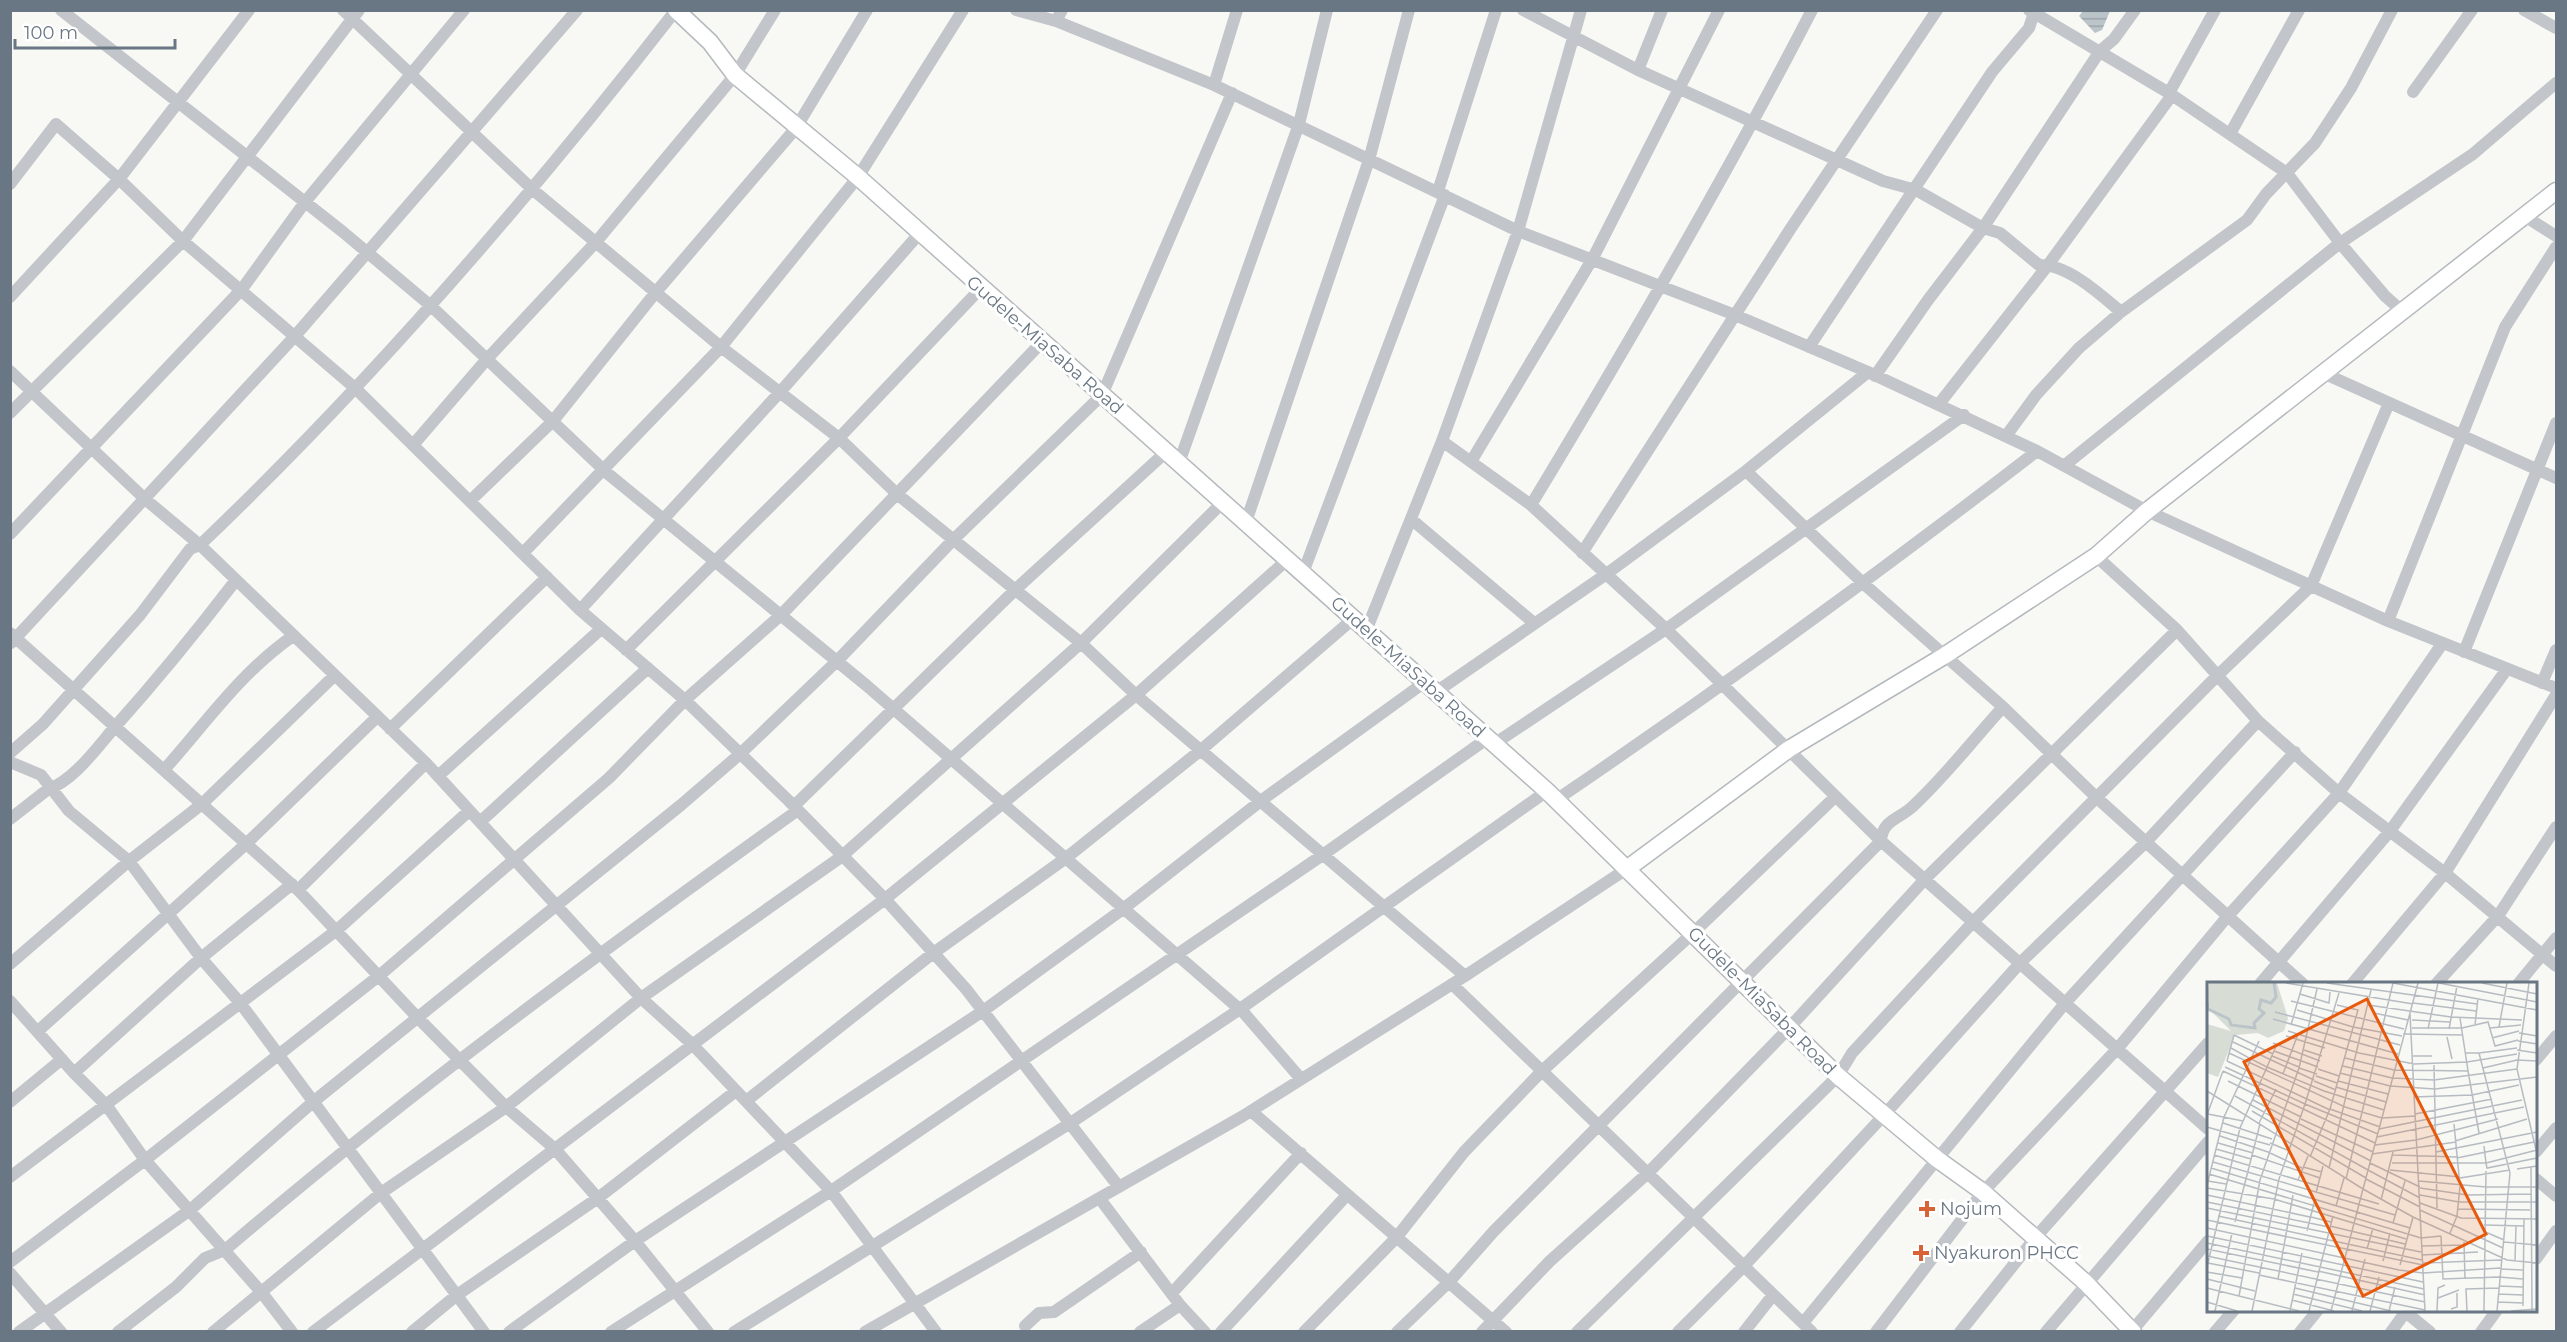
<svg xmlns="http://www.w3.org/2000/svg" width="2567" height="1342" font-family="Montserrat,sans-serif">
<defs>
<pattern id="water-rules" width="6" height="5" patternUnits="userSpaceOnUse" patternTransform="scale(1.5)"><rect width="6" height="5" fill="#bbc4c9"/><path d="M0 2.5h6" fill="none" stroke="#9ca4a9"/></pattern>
</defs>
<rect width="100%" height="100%" fill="#f8f8f5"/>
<!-- water -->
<path fill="url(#water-rules)" d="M2083 11H2110L2102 30 2095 33 2079 16Z"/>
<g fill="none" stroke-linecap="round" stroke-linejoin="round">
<!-- secondary casing -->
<g stroke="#b4b9bd" stroke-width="19">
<path id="secondary" d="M676 10 710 42 735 75 858 177 1547 791 1838 1076 1937 1159 1983 1192 2086 1283 2133 1332
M1628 868 1789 749 1944 656 2096 556 2147 511 2556 191"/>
</g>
<!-- street -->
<path stroke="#c2c5c9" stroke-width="12" d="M61 10 343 232 431 306 607 473 866 685 1244 1013 1301 1079
M343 10 532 189 721 347 839 438 897 494 1081 643 1136 695 1465 976
M1016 10 1056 21 1214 85 1518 231 1735 315 1868 372 2037 451 2147 511 2388 621 2556 688
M1523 10 1638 70 1883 181 1916 190 1983 228 2000 233 2039 265C2068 264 2101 295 2121 312
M2029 10 2169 93 2287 173 2340 243 2385 296 2402 311
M2524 10 2556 28
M1056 21 1062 10
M1638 70 1662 10
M1214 85 1237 10
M2413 92 2472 10
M2169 93 2215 10
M2230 134 2299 10
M10 184 56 124 119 179 183 241 355 388 580 610 685 700 789 801 885 899 966 989 1119 1187
M1438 191 1496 10
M2526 217 2556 236
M10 297 119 179 249 10
M1809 347 1992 72 2029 28 2035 10
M10 371 145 499 200 545 426 763 641 998 841 857 1081 643 1223 502
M2323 373 2556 478
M1875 376 1928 300 1983 228 2100 51 2114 39 2135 10
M1939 404 2048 265 2172 95
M10 413 183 241 359 10
M2006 436 2036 395 2079 348 2121 312 2247 220 2266 194 2315 143 2351 88 2392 10
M1442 441 1531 505 1666 629 1881 841 2208 1129
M413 445 487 359 596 242 735 75 775 10
M1472 460 1593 258 1719 10
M1179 463 1299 124 1327 10
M2065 465 2340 243 2473 154 2556 83
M1746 471 1864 584 2003 707 2097 798 2303 984
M470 501 553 421 656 292 796 128 867 10
M1531 505C1629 343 1725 179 1812 10
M1411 519 1534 623
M1246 522 1369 160 1409 10
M10 534 242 289 305 202 464 10
M523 553 721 347 858 177 963 10
M1582 553 1791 228 1937 10
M2096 556 2177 630 2258 721 2339 793 2445 873 2556 966
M1303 573 1445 195
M580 610 781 391 919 234
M2388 621 2505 327 2556 247
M1366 631 1442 441 1518 231 1581 10
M10 633 298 890 417 1017 506 1107 555 1149 635 1241 708 1332
M11 643 295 336 577 10
M626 650 839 438 981 288
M2464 652 2556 423
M2542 683 2556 650
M1436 692 1605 575 1746 471 1868 372
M390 729 547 577
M1494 744 1666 629 1964 415
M10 753 43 724 140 615 190 549 200 545C373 380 529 199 676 10
M10 762 41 775 69 811 129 861 201 958 241 1004 484 1332
M164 770C206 723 241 672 293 636
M438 776 601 629
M1556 800C1721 688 1879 573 2037 451
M794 806 1016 589 1166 452
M10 819 47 790C74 780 96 749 114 728 157 680 197 631 236 580
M480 822 648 668
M298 890 426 763
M10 964 129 861 202 804 334 676
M1452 984 1812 1332
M2260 984 2390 831 2507 669
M2352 984 2445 873 2556 695
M2436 984 2498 916 2556 827
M2518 984 2556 938
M10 1001 74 1073 107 1106 145 1160 380 975 609 778 685 700 781 615 1042 342
M38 1031 246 844 377 717
M2536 1060 2556 1036
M74 1073 201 958 292 884
M746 1101 932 954 1066 858 1201 750 1353 619
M10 1102 62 1059
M1251 1111 1506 1332
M2536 1152 2556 1128
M10 1177 337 930 469 811
M2536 1179 2556 1196
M1100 1199 1180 1305 1205 1332
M2536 1259 2556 1231
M10 1262 145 1160 262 1293 292 1332
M10 1273 61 1332
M1172 1293 1301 1153
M2403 1310 2430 1332
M1803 1323 2066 1002 2295 752
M1025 1326 1039 1313 1054 1312 1141 1252
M19 1332 190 1210 313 1102 681 805 740 754 837 661 952 541 1102 395 1232 93
M118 1332 176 1287 205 1258 225 1250C408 1093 602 951 798 810
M213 1332 381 1193 506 1107 641 998 692 1044 831 1191 936 1332
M313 1332 885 899 1136 695 1287 560
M412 1332 457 1295 598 1198 736 1091
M509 1332 635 1241 983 1011 1123 909 1262 800 1425 682
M611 1332 831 1191 1324 854 1488 738
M734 1332 1069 1124 1240 1009 1547 791
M865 1332 1243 1116 1465 976 1628 868
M1140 1332 1180 1305
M1221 1332 1347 1195
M1304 1332 1396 1238 1464 1152 1542 1071 1693 933 1835 797
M1397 1332 1449 1282 1494 1231 1881 841C1882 821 1898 819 1911 808 1943 779 1973 740 2003 707
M1482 1332 1550 1261 1648 1173 1790 1027 1926 878 2177 630
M1577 1332 1838 1076 1852 1053 1974 921 2218 675 2311 586 2389 403
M1678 1332 1744 1266 1885 1114 2021 962 2146 842 2258 721
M1744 1332 1773 1295
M1876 1332 1983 1192 2118 1048 2227 917 2339 793 2442 644
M1960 1332 2035 1238 2208 1043
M2046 1332 2208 1142
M2131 1332 2208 1241
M2215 1332 2234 1310
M2300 1332 2318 1310
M2391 1332 2407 1310
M2481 1332 2497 1310"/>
<!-- secondary -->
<use href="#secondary" stroke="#fff" stroke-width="16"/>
</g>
<!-- markers -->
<g fill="#d86336" stroke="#fff" stroke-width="2">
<path d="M1924 1200h6v6h6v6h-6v6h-6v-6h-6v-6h6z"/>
<path d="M1918 1244h6v6h6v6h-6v6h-6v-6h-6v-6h6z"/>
</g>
<g text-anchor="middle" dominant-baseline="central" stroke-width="6" stroke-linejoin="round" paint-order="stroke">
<!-- street labels -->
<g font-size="18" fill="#697784" stroke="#fff">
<text transform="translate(1045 345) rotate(41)">Gudele-MiaSaba Road</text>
<text transform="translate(1408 667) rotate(42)">Gudele-MiaSaba Road</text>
<text transform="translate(1762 1001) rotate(45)">Gudele-MiaSaba Road</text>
</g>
<!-- poi labels -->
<g font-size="18" fill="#697784" stroke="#fff" text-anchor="start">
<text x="1940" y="1209">Nojum</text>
<text x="1934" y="1253">Nyakuron PHCC</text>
</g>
</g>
<!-- overview -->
<g transform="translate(2207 982)">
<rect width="330" height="330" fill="#f8f8f5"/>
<path d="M0 42 24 49 25 46 28 53 11 95 0 91Z" fill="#d7ddd5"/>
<path d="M2 1H70L81 36 77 49 61 56 51 51 28 53 4 29 0 19Z" fill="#d7ddd5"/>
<path fill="none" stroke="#bbc4c9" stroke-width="3" d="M0 20 1 27 22 37 24 43 48 46 47 41 57 31 52 27 54 18 64 21 69 15 67 1"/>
<path fill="none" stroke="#b6bcc1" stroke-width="1.5" d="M79 1 206 22M120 1 270 22M186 1 330 28M232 1 330 20M275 1 330 12M322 1 310 87 330 172M132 11 98 122 171 152M93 12 122 21 123 10M84 19 197 47M206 21 269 29M161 23 244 35 315 38M90 28 146 45 195 54M68 30 193 63M167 31 201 38M203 32 218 329M66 37 191 72M205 38 243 40M84 43 96 1M268 43 271 16M292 45 300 1M205 46H255L281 40 288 64 311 58M283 46 314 43M221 47 231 1M242 47 250 4M81 49 152 71 207 82 260 80 310 72M312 51 330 54M196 52 256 53M27 53 66 72M79 54 118 66M240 55 245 77M285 56 312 49M311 59 330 62M26 60 107 98M66 61 113 79M70 62 60 85 117 109 177 128M97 68 115 74M310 68 330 71M67 69 111 85M22 71 138 125 175 136 208 134M259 71H272L303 191 290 329M272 71 310 66M65 74 92 85M206 74H225M138 76 187 88 261 89 253 36M20 79 123 128M20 79 27 53M227 83 230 226M136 84 185 96 227 98 310 87M330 84V104M18 85 98 122 72 197 45 329M92 86 110 92M276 86 310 78 330 79M111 87 132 94M16 89 168 161M261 89 272 151M133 91 183 104 228 107 330 95M76 92 91 52M109 94 130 101M21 99 94 135M107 99 129 108M131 99 181 112M129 105 179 120M0 109 156 207 211 1M28 114 161 188M207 115 265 113 312 103M46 118 164 179M123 127 173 145M45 129 159 196M1 132 36 139M208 132 285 117M0 133 16 89M94 137 166 170M16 141 65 157M52 141 69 107M0 145 63 163M172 147 315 118M13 154 61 170 95 186M170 155 317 125M209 158 291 137M248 159 320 137M11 161 46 171M63 161 80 168M168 163 209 158M277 164 279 181 330 168M9 167 44 177M229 170 330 150M165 172 249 160M7 173 172 222M45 173 113 196M186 173 250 175M103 175 123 127 151 28 130 23M250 176 327 160M6 180 188 233M163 181 213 205M185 181H279L280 186 330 176M96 185 115 190M324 185 325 329M4 186 203 246M122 186 164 8M310 187 330 184M161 188 213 216M183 188 253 195M2 192 214 256 234 254M253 196 303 188M139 197 186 1M159 197 213 225M91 198 101 174M1 199 19 202M212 199 279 205M0 203 17 135 44 77 24 66M279 205H330M0 206 67 217 199 257M213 206 260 213 324 212M109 211 116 184M0 213 103 235M213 213 252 220M174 218 186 170M0 220 122 245M252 220H330M213 221 254 236 330 237M129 224 137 196M0 226 214 270M251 227 323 228M213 228 296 266M11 234 215 278M104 235 124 240M0 238 216 283M28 240 53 142M186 241 198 199M277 243 317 244M123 244 198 262M0 246 192 288 216 291 293 286M100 249 107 221M276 249 297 258M243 251 250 234 253 204 247 142M0 254 216 300M234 254 236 297 292 295M257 260 258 296M297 260 330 263M0 261 217 307M214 264 257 263M0 267 111 290M160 267 166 246M330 270V304M215 273 271 270M0 274 218 320M176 279 183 251M308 279 309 244M1 281 52 291M216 281 294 278M193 283 206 235M0 285 33 146 60 85 44 77 52 59M293 287 316 288M111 289 218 313M0 290 35 296M52 293 218 328M292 295 316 297M0 297 48 309M71 297 86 213M292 304 316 305M0 306 92 329M88 306 184 329M86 312 155 329M291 312 316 313M32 314 53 198 92 86 110 7M231 316 252 308M85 318 127 329M0 320 30 329M291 320 316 321M316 324 317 236M244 327 250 325V311M8 329 25 251M83 329 95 271M102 329 126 234M124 329 156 207 206 235 300 278 330 281M145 329 158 277M163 329 172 295M182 329 188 305M230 329 231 306 238 303M260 329 259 307 292 306M277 329 279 189M304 329 330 327"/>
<path fill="#e8590c" fill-opacity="0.15" stroke="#e8590c" stroke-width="3" d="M160 17 279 252 156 314 37 80Z"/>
<rect width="330" height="330" fill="none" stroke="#697784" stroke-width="3"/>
</g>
<!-- border -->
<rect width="2567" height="1342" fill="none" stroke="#697784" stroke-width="24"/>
<!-- scale -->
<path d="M15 39v9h160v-9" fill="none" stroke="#697784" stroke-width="3"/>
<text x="24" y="39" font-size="18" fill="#697784" stroke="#ffffff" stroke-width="4.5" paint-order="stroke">100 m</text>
</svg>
